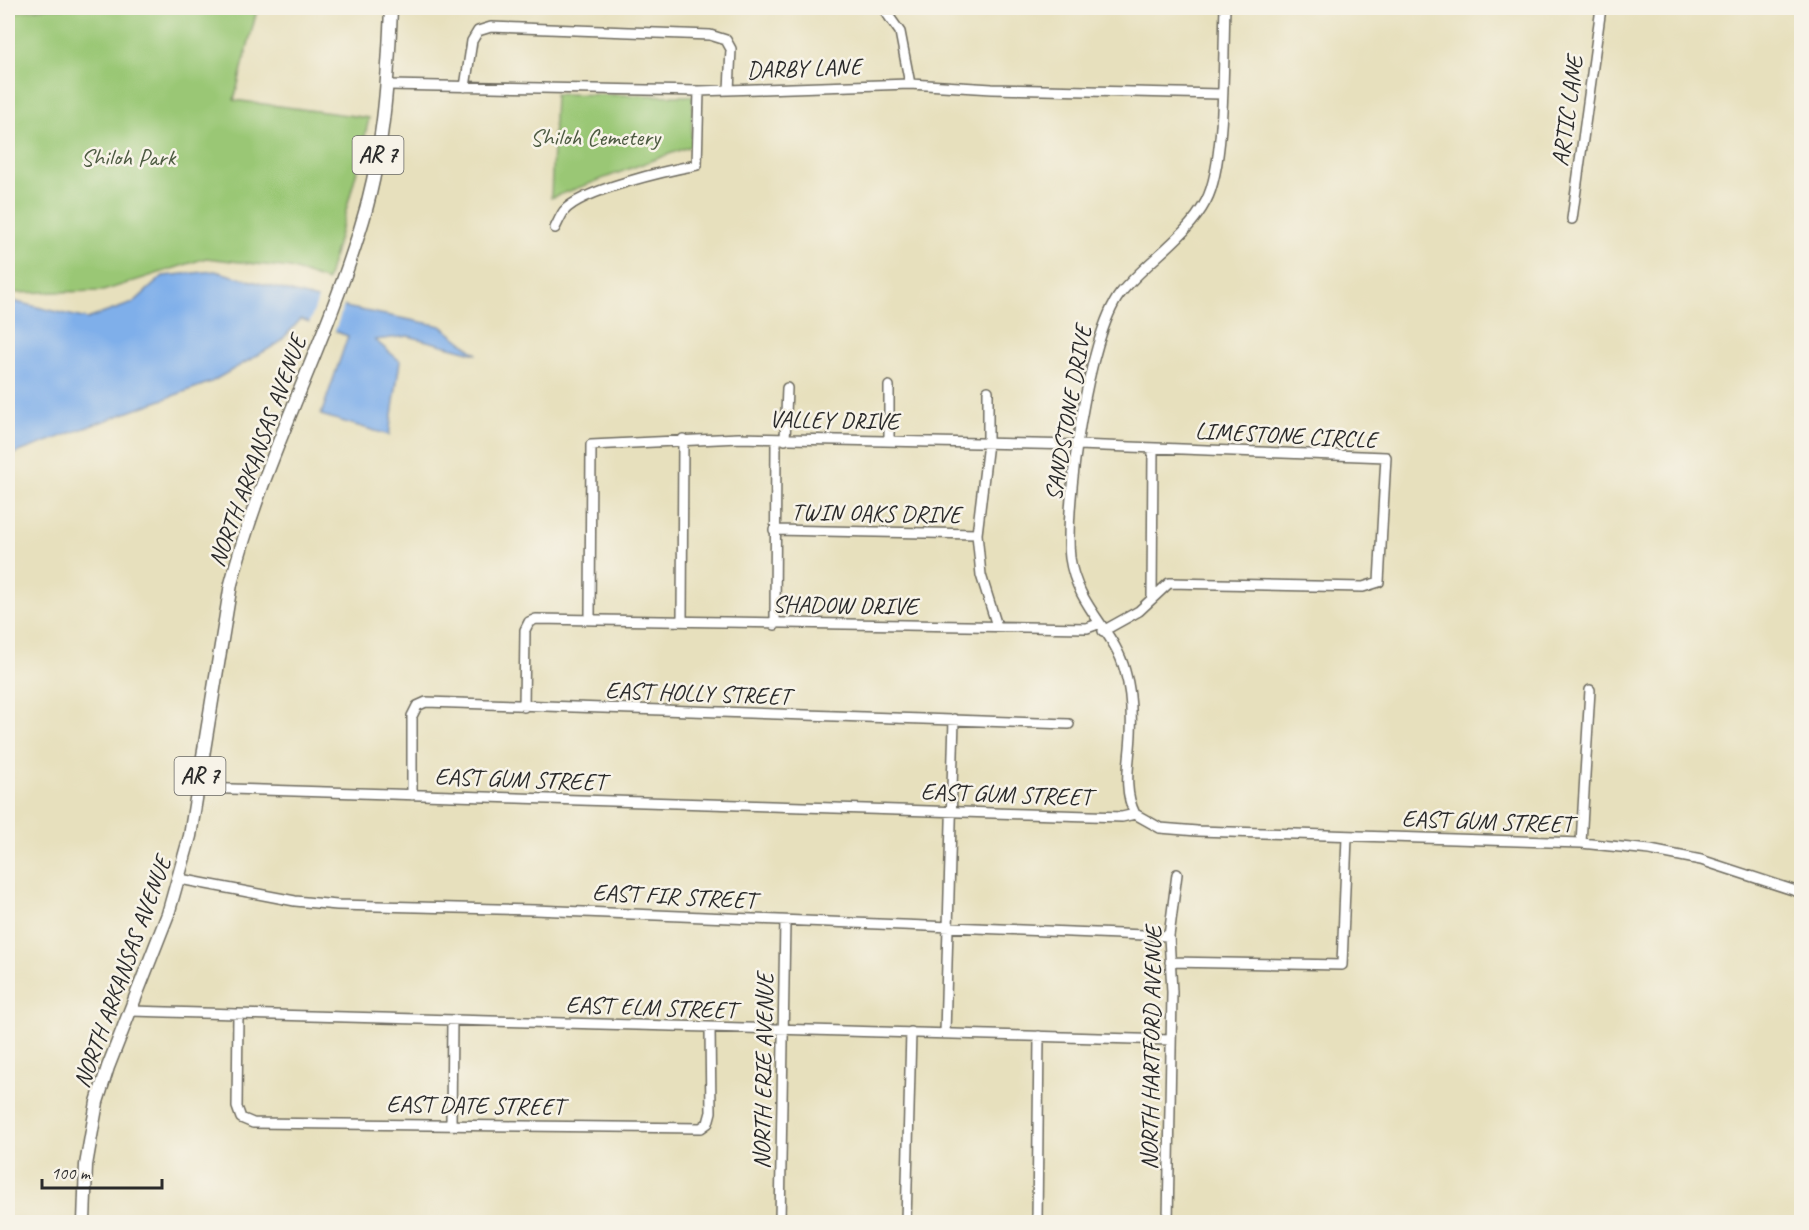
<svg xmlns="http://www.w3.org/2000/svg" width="1809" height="1230" font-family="Caveat,sans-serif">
<rect width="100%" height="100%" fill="#f7f3e8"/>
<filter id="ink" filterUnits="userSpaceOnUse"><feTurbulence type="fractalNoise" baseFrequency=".0167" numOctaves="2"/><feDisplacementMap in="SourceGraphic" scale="12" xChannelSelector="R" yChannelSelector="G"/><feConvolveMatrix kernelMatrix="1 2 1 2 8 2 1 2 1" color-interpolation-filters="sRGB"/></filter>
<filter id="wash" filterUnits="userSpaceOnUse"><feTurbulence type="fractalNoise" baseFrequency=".008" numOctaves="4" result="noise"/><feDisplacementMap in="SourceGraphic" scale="24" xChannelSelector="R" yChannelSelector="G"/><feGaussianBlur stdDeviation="1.35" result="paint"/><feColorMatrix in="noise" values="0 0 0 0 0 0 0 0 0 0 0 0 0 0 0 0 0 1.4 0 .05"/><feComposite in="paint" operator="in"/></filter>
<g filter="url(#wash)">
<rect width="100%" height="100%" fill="#e7e0bd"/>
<!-- green -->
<path fill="#9ac775" stroke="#627950" stroke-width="1.5" d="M8 8H13L16 12 44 8H253L256 14 234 100 369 118 360 159 327 281 290 268 206 258 103 291 8 293Z
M555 94 693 96 691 146 551 198Z"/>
<!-- water -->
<path fill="#7fafea" stroke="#556d8a" stroke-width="1.5" d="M215 271 350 308 441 326 477 354 408 336 375 340 400 361 389 435 321 415 348 336 301 319 279 343 211 382 8 456V300L87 319 133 303 163 276Z"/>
<!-- pier -->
<path fill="#e7e0bd" d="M319 296 345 303 334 334 309 324Z"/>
</g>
<g filter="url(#ink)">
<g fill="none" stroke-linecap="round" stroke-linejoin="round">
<!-- minor casing -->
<g stroke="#6d6a5e" stroke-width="12">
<path id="minor" d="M883 8 900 32 910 84
M388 85 699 91 910 84 992 89 1221 94
M465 87 472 41 478 31 491 27 710 35 726 40 731 49 729 90
M1572 219 1601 8
M555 228C558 222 561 215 564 211 581 190 669 170 697 165L699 91
M889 386V441
M988 391V443L977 534 981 575 997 626
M785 440 787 388
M774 530 977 534
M1152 599 1153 448
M590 619 591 445 739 438 1078 445 1386 457 1379 582 1363 587 1169 583 1139 611 1103 631
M682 621 683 439
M775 625 776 439
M524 707 525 630 529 622 536 619 1087 628 1098 624
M199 788 1122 817 1135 814 1160 828 1197 831 1581 843 1650 850 1701 860 1802 893
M412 795V716L417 706 426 702 1069 724
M1135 814C1122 788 1130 762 1131 734 1132 714 1131 691 1125 671 1115 631 1077 607 1070 558 1064 505 1088 335 1120 294 1146 261 1186 239 1206 201 1226 164 1223 53 1225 8
M1581 843 1590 690
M180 879 295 901 337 905 535 910 1169 936
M1170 962 1342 965 1347 837
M131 1011 1171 1040
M238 1015 237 1107 241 1118 253 1123 701 1128 708 1123 711 1112 710 1029
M945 1033 954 719
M451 1124 452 1020
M780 1222 785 921
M906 1222 911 1032
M1037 1222 1039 1036
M1168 1222 1172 992 1169 936 1177 874"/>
</g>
<!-- major casing -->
<g stroke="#6d6a5e" stroke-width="15">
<path id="major" d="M84 1222 86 1165 97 1102 108 1067 168 914 190 836 231 584C262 463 322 352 359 233 383 159 388 84 391 8"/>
</g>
<!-- minor -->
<use href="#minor" stroke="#fff" stroke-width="9"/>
<!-- major -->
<use href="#major" stroke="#fff" stroke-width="12"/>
</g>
</g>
<g text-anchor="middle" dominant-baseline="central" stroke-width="5" stroke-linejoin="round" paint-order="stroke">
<!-- shield labels -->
<g fill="#f7f3e8" stroke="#686764" stroke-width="1.5">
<rect x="352.5" y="136" width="51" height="38" rx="4.5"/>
<rect x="174.5" y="757" width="51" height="38" rx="4.5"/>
</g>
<g font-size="22" font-weight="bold" fill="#2b2b2b">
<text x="378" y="155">AR 7</text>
<text x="200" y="776">AR 7</text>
</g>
<!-- street labels -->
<g font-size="24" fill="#2b2b2b" stroke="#f7f3e8">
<text transform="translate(804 68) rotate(-2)">DARBY LANE</text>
<text transform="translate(1567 111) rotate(-82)">ARTIC LANE</text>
<text transform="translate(1068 413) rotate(-80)">SANDSTONE DRIVE</text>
<text transform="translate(834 420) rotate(1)">VALLEY DRIVE</text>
<text transform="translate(1286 435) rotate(3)">LIMESTONE CIRCLE</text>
<text transform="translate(257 451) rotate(-70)">NORTH ARKANSAS AVENUE</text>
<text transform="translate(876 513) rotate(1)">TWIN OAKS DRIVE</text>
<text transform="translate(845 605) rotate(1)">SHADOW DRIVE</text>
<text transform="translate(698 693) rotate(2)">EAST HOLLY STREET</text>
<text transform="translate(520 779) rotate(2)">EAST GUM STREET</text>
<text transform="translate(1006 794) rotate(2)">EAST GUM STREET</text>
<text transform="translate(1487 821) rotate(2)">EAST GUM STREET</text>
<text transform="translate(674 896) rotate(3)">EAST FIR STREET</text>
<text transform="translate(122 972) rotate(-70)">NORTH ARKANSAS AVENUE</text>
<text transform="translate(651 1007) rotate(2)">EAST ELM STREET</text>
<text transform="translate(1151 1048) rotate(-89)">NORTH HARTFORD AVENUE</text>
<text transform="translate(763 1071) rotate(-89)">NORTH ERIE AVENUE</text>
<text transform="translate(475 1105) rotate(1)">EAST DATE STREET</text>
</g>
<!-- park labels -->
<g font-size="24" fill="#4c5a41" stroke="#f7f3e8">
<text x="595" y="137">Shiloh Cemetery</text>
<text x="128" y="157">Shiloh Park</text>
</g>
</g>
<!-- margin -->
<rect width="1809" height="1230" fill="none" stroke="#f7f3e8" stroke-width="30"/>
<!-- scale -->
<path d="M42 1179v9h120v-9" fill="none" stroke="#2b2b2b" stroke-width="3"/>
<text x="51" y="1179" font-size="18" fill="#2b2b2b" stroke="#f7f3e8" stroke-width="4.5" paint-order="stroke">100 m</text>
</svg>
